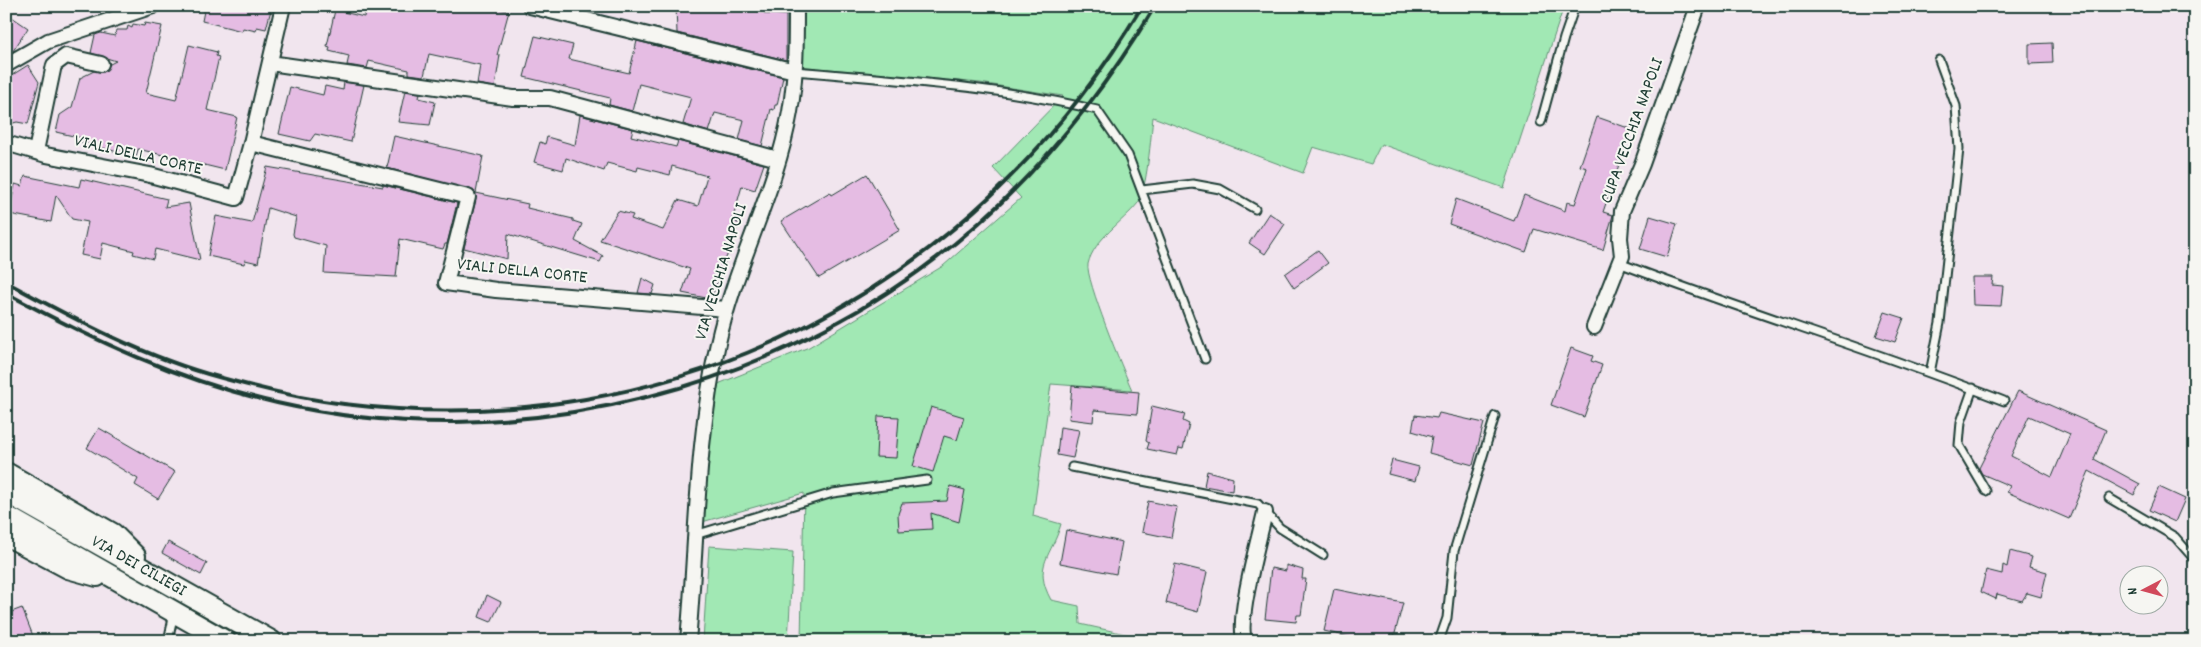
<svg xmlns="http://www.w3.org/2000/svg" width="2201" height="647" font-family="Dekko,sans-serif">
<rect width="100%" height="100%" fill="#f1e5ee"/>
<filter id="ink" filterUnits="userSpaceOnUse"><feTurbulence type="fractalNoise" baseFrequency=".02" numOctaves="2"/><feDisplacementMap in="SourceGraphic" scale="10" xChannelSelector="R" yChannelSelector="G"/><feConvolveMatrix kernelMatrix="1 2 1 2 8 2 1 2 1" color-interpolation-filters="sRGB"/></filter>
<g filter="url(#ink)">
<!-- green -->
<path fill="#a1e8b4" stroke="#609274" d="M802 6H959L987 9 988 6H1564L1504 188 1381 144 1371 164 1313 147 1303 173 1153 117C1151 135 1147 190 1138 203 1122 223 1094 239 1088 264 1085 279 1124 372 1132 390L1051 384 1033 516 1061 524C1052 556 1032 565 1051 600L1079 606 1080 624 1157 641H801L804 493 702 522 711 433 718 384 809 347 943 266 1021 198 993 168 1063 96 980 83 807 67 801 64Z
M709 546 793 552 788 641H703Z"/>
<!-- building -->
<path fill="#e5bce3" stroke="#1f3d34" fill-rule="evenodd" d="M205 6H272L266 29 257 27 256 31 243 28 242 31 202 21Z
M366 6H482L509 11 497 55H500L495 87 477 84 480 65 429 54 424 76 409 74V70L369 61 367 68 347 65 349 56 329 51 330 47 327 46 335 10 364 17Z
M676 6H749L750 11 765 12V14L786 15V60L677 33Z
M6 13 28 28 13 51 6 55Z
M145 23 162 26 146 93 176 100 189 45 217 52 216 56 219 57 207 110 237 117 225 170 138 149 136 157 81 142 82 138 56 132 60 115 72 107 80 78 94 71 104 72 110 64 116 61 91 53 95 35 101 33 115 36 116 30H127L128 26 132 28 133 24 144 26Z
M535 36 573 45 569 59 629 73 637 41 783 77 777 105H775L774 110 771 109 762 146 739 140 744 120 715 113 709 132 683 124 691 97 639 84 632 111 609 105 610 98 524 77Z
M2052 43 2053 63 2029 64V44Z
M28 65 39 82 28 124 17 122 6 125V79Z
M344 82 364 85 351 142 315 134 310 141 279 134 290 87 323 95 325 86 343 90Z
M405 91 420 93 419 98 435 102 430 125 398 122Z
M580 115 633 129 631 136 676 147 678 141 764 164 755 190 742 186 732 221 739 223 711 299 682 293 690 269 600 240 618 211 633 215 631 219 663 230 678 200 698 206 707 176 672 166 670 175 638 167 637 171 607 163 604 171 566 158 563 170 534 162 540 142 545 144 547 137 575 145Z
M1597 117 1631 129 1603 212 1613 215 1603 250 1534 229 1526 252 1449 224 1456 199 1514 221 1524 195 1565 211 1567 202 1575 204 1587 168 1580 166Z
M394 136 483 156 476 193 528 204 527 208 573 219V221L582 224 575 241 603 256 600 262 508 234 507 259 464 248 476 199 474 191 387 168Z
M267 167 383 187V185L457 203 447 244H445L443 249 400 239 396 277 324 273 326 246 294 237 293 234 296 217 268 208 258 263 245 260 244 264 208 256 216 216 252 223Z
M867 174 900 230 819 278 781 221 830 192 832 195Z
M25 176 79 187 81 179 167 199 165 207 189 203 200 260 155 249 153 259 133 254 134 251 103 243 100 259 81 255 88 222 72 219 56 195 51 222 9 214 15 184 22 186Z
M1269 213 1285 224 1265 254 1249 243Z
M1650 216 1677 224 1667 257 1640 249Z
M1318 250 1328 263 1294 288 1285 274Z
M1972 277H1993L1992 285 2003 286 2001 306 1973 305Z
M642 278 655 285 652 294 638 293Z
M1885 312 1904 318 1895 342 1876 336Z
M1571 348 1593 356 1591 361 1602 365 1584 417 1551 405Z
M1072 386 1139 392 1137 414 1094 410 1093 422 1069 419Z
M2018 391 2106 430 2094 459 2140 484 2134 495 2089 471 2069 519 2007 492 2010 486 1982 474 1979 468ZM2029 416 2070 434 2052 477 2011 456Z
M1152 406 1185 414 1183 421 1189 424 1183 449 1179 448 1177 455 1147 449 1149 443 1146 441Z
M931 407 964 417 957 440 944 436 933 472 913 466Z
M1439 413 1484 423 1473 465 1429 453 1432 437 1412 431 1415 415 1437 418Z
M878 416 899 417 896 458 876 457Z
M1060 427 1079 430 1073 458 1057 455Z
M99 428 175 472 158 499 135 485 138 479 87 448Z
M1392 460 1419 467 1415 481 1388 474Z
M1207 471 1233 478 1232 491 1204 486Z
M950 486 965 490 959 522 931 513 932 529 899 531 898 514 902 503 947 501Z
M2159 487 2185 499 2175 522 2149 510Z
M1148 501 1177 507 1171 538 1142 532Z
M1066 530 1122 542 1116 574 1060 563Z
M168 542 207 563 201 575 162 553Z
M2010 551 2032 557 2029 567 2047 572 2041 597 2027 593 2022 601 1997 594 1996 599 1981 592 1986 570 2002 574 2003 565 2007 567Z
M1175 564 1207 572 1198 612 1166 603Z
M1286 565 1303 570 1302 579H1306L1301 615H1297L1296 622 1265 619 1271 568 1286 571Z
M1334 589 1403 603 1393 641H1366L1324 631Z
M487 595 501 602 491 622 479 617Z
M22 608 35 641H6V614Z"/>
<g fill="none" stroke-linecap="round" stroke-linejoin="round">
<!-- service casing -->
<g stroke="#1f3d34" stroke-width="11">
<path id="service" d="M795 71C896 80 997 86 1097 110L1128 155 1205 359
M1541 122 1564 38 1575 6
M1142 190 1193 184 1220 189 1255 209
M1619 263C1746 312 1877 351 2004 401
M1930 373 1940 323 1959 149 1956 106 1939 60
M1973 388 1961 422 1959 445 1986 491
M1072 467 1258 504 1280 528 1323 555
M2109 498 2175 537 2195 560
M695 535 833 493 927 480
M168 641 174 614
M1439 641 1447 618 1454 551 1495 416"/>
</g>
<!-- minor casing -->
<g stroke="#1f3d34" stroke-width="18">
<path id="minor" d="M530 6 795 71
M270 63 513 98H550L778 159
M6 65 48 41 153 6
M6 143 46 155 150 175 236 198 251 143 468 197 446 283 496 290 726 309
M251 143 283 6
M36 151 54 65 66 56 101 64
M1594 327 1622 256 1620 238 1622 211 1642 164 1698 6
M688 641C697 542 696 441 718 343 735 265 776 192 790 112 796 77 796 42 796 6
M1245 641C1235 623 1260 536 1265 512"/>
</g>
<!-- secondary casing -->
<g stroke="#1f3d34" stroke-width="24">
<g id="secondary">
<path d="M6 473 113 534 135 556"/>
<path id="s1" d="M6 492 271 641"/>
<path d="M6 516 225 641"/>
<path d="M6 535 68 568 97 576"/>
</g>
</g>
<!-- service -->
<use href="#service" stroke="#f6f6f2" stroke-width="7"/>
<!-- minor -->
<use href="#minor" stroke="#f6f6f2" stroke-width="14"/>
<!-- secondary -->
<use href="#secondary" stroke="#f6f6f2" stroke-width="20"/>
<!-- rail -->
<path stroke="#1f3d34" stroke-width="4" d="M6 282C74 319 146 358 222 378 261 389 303 399 344 404 674 445 973 291 1142 6
M6 293C93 340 180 381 277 403 521 459 792 389 979 223 1049 161 1107 86 1155 6"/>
</g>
</g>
<g text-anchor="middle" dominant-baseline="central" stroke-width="4" stroke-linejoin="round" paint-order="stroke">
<!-- street labels -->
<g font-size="18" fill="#1f3d34" stroke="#f6f6f2">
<text transform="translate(1633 131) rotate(-70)">CUPA VECCHIA NAPOLI</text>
<text transform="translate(138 156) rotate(13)">VIALI DELLA CORTE</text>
<text transform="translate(522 272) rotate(6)">VIALI DELLA CORTE</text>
<text transform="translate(722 272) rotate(-73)">VIA VECCHIA NAPOLI</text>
<text stroke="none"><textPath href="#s1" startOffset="152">VIA DEI CILIEGI</textPath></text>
</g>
</g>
<!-- margin -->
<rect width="2201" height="647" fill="none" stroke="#f6f6f2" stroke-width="25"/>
<rect x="12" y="12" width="2176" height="622" fill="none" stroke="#1f3d34" stroke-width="2" filter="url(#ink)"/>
<!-- north arrow -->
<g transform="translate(2144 590) rotate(264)"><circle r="24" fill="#f6f6f2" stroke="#a0aca6"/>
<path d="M0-4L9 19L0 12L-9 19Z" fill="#d1495b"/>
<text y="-8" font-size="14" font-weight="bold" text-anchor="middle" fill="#1f3d34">N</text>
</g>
</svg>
